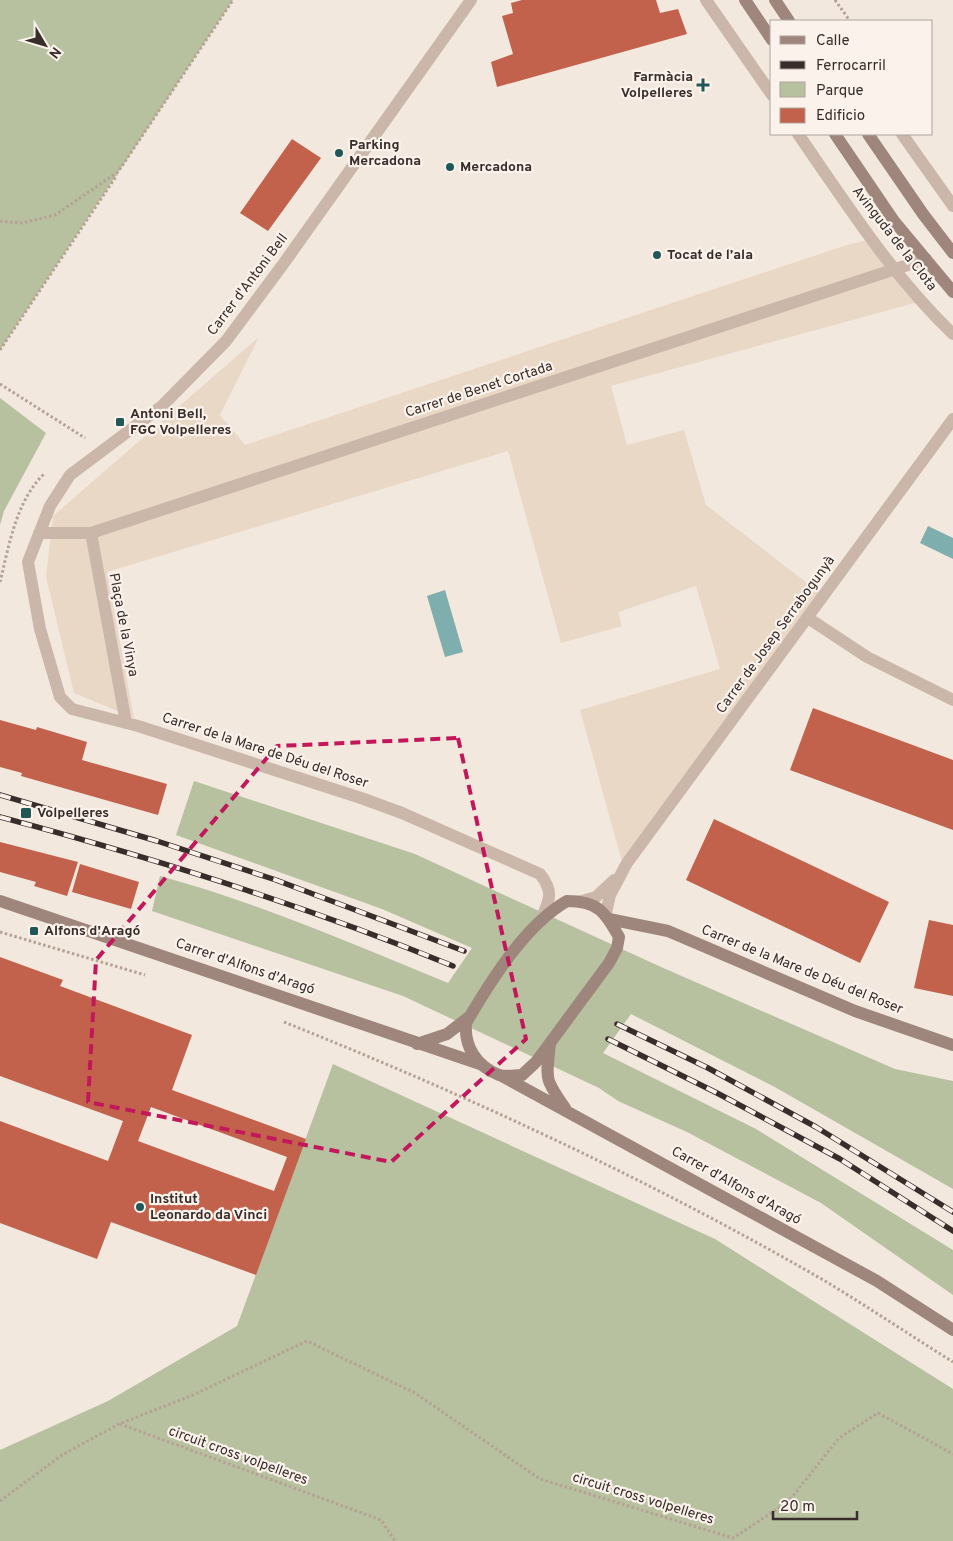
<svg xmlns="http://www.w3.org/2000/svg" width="953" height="1541" font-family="Overpass,sans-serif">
<rect width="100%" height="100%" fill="#f2e8de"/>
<!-- green -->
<path fill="#b7c19f" d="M0 0H233L0 350Z
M0 398 46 433 4 511 0 525Z
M194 781 415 854 661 967 895 1069 953 1081V1189L773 1086 631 1014 603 1053 756 1129 953 1250V1295L821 1203 687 1132 618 1101 599 1088 403 996 152 911 160 876C259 903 353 944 448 983L472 948 382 909 176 835Z
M333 1064 715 1239 953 1389V1541H0V1450L108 1401 237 1326Z"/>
<!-- plaza -->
<path fill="#e9d8c6" d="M871 239 922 301 611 386 627 445 684 430 706 505 824 596 624 869 580 710 720 669 696 586 618 612 622 626 561 643 508 451 107 572 134 718 74 693 46 577 53 516 259 337 220 415 245 445 847 245Z"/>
<!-- water -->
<path fill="#7eaead" d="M928 526 953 538V559L920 543Z
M445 590 463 652 445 657 427 596Z"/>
<!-- building -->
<path fill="#c2624c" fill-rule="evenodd" d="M522 0H656L660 13 678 9 687 34 497 87 491 62 513 54 502 16 513 13 511 3Z
M292 139 321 158 268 231 240 213Z
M813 708 953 760V830L790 770Z
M0 720 36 730 37 727 87 742 82 760 167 784 158 815 21 776 22 773 0 767Z
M714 819 889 902 860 963 686 880Z
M0 842 78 862 67 896 34 886 36 882 0 872Z
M80 864 139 882 131 909 72 892Z
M929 920 953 925V996L914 988Z
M0 957 63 980 60 986 192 1035 172 1090 306 1139 256 1275 111 1222 97 1259 0 1223V1121L108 1161 123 1121 0 1076ZM151 1107 287 1157 274 1191 138 1141Z"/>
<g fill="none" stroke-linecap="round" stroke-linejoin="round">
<!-- path -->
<path stroke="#b6a195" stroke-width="3" stroke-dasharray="2.5 2.5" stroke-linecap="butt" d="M835 0 850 21
M0 221 22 223 55 215 118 172 233 0
M0 350 117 175
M0 384 85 438
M0 582C9 546 16 500 45 473
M0 932 145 975
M284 1022C469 1096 652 1181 825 1281 868 1307 910 1335 953 1362
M120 1424 381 1520 395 1541
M0 1501 62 1455 119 1424 193 1395 307 1341 415 1393 540 1479 733 1538 788 1502 839 1438 878 1413 953 1454"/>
<!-- street -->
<path stroke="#cab7aa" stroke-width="12" d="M471 0 284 263 226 341 162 406 70 475 50 506 28 562 40 629 60 697 72 709 138 726 361 798 402 813 540 874C555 893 549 901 540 922
M706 0 772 95
M798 134C846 203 892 276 953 334
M902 134 953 206
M39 533H91L926 259
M91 533 126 723
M808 618 867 657 953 700
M582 901 596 897 614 880
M606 913 610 895 627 863 953 419"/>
<!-- secondary -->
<path stroke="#9e867c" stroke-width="12" d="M745 0 772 40
M775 0 789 21
M835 134 894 221 953 292
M868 134 923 214 953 253
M0 901 480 1064
M567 901C598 901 605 912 619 937L617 948 609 963 536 1062 522 1075C515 1075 505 1077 499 1075 476 1066 464 1046 466 1023 490 982 525 925 567 901Z
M609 919 668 931 855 1011 953 1045
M417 1044 447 1034 469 1017
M550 1044C546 1079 544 1078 565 1108
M500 1075 877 1281 953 1330"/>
<!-- rail casing -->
<g stroke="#382d2a" stroke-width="5.5">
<path id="rail" d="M0 795 157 841 276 880 464 951
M0 817C154 858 306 906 453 966
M617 1024 708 1068 816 1127 953 1212
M608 1039 717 1093 840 1159 953 1231"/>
</g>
<!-- rail -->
<use href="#rail" stroke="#faf2eb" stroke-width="4" stroke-dasharray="11" stroke-linecap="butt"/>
</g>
<!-- marked area -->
<path fill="none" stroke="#c2185b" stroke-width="4" stroke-dasharray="10 6" stroke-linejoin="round" d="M458 738 526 1039 391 1162 88 1102 96 960 277 746Z"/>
<!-- markers -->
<g fill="#205858" stroke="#faf2eb" stroke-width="2">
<path d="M700.5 77.5h5v5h5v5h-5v5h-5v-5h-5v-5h5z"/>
<circle cx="339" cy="153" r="5"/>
<circle cx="450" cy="167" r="5"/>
<circle cx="657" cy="255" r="5"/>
<rect x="115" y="417" width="10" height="10" rx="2.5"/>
<rect x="20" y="807" width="12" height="12" rx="2.5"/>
<rect x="29" y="926" width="10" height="10" rx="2.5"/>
<circle cx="140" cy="1207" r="5"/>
</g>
<g text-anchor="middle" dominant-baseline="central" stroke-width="4.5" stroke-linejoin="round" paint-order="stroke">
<!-- poi labels -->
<g font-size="14" font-weight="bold" fill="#382d2a" stroke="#faf2eb" text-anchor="start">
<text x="693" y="77" text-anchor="end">Farmàcia<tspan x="693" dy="16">Volpelleres</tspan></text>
<text x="349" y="145">Parking<tspan x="349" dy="16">Mercadona</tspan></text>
<text x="460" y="167">Mercadona</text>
<text x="667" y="255">Tocat de l’ala</text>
<text x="130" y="414">Antoni Bell,<tspan x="130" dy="16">FGC Volpelleres</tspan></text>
<text x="37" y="813">Volpelleres</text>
<text x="44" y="931">Alfons d'Aragó</text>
<text x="150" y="1199">Institut<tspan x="150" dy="16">Leonardo da Vinci</tspan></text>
</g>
<!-- street labels -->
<g font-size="14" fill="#382d2a" stroke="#faf2eb">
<text transform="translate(894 239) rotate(52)">Avinguda de la Clota</text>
<text transform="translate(248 285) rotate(-53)">Carrer d'Antoni Bell</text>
<text transform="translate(479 390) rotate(-18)">Carrer de Benet Cortada</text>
<text transform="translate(123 625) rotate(79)">Plaça de la Vinya</text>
<text transform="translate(776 635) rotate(-54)">Carrer de Josep Serrabogunyà</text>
<text transform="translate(265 751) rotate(18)">Carrer de la Mare de Déu del Roser</text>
<text transform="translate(245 967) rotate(19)">Carrer d'Alfons d'Aragó</text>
<text transform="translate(802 970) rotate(22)">Carrer de la Mare de Déu del Roser</text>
<text transform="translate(736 1186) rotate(29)">Carrer d'Alfons d'Aragó</text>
<text transform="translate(238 1456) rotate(20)">circuit cross volpelleres</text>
<text transform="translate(643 1499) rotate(17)">circuit cross volpelleres</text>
</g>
</g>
<!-- legend -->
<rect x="770" y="20" width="162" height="115" fill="#faf2eb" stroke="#aca39e"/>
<rect x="780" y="36" width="25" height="8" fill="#9e867c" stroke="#aca39e"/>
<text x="816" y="45" font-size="15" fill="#382d2a">Calle</text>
<rect x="780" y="61" width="25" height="8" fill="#382d2a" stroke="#aca39e"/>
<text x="816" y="70" font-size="15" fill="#382d2a">Ferrocarril</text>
<rect x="780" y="82" width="25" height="15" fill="#b7c19f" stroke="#aca39e"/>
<text x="816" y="95" font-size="15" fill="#382d2a">Parque</text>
<rect x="780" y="108" width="25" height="15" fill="#c2624c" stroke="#aca39e"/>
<text x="816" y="120" font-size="15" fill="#382d2a">Edificio</text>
<!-- north arrow -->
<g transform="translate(45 45) rotate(128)" stroke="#faf2eb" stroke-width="4" paint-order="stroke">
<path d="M0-4L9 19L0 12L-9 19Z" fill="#382d2a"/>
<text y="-8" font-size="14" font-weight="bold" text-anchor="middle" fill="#382d2a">N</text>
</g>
<!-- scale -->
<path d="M773 1511v8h84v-8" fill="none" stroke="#382d2a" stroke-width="2.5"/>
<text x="780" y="1511" font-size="15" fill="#382d2a" stroke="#faf2eb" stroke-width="4" paint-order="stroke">20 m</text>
</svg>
